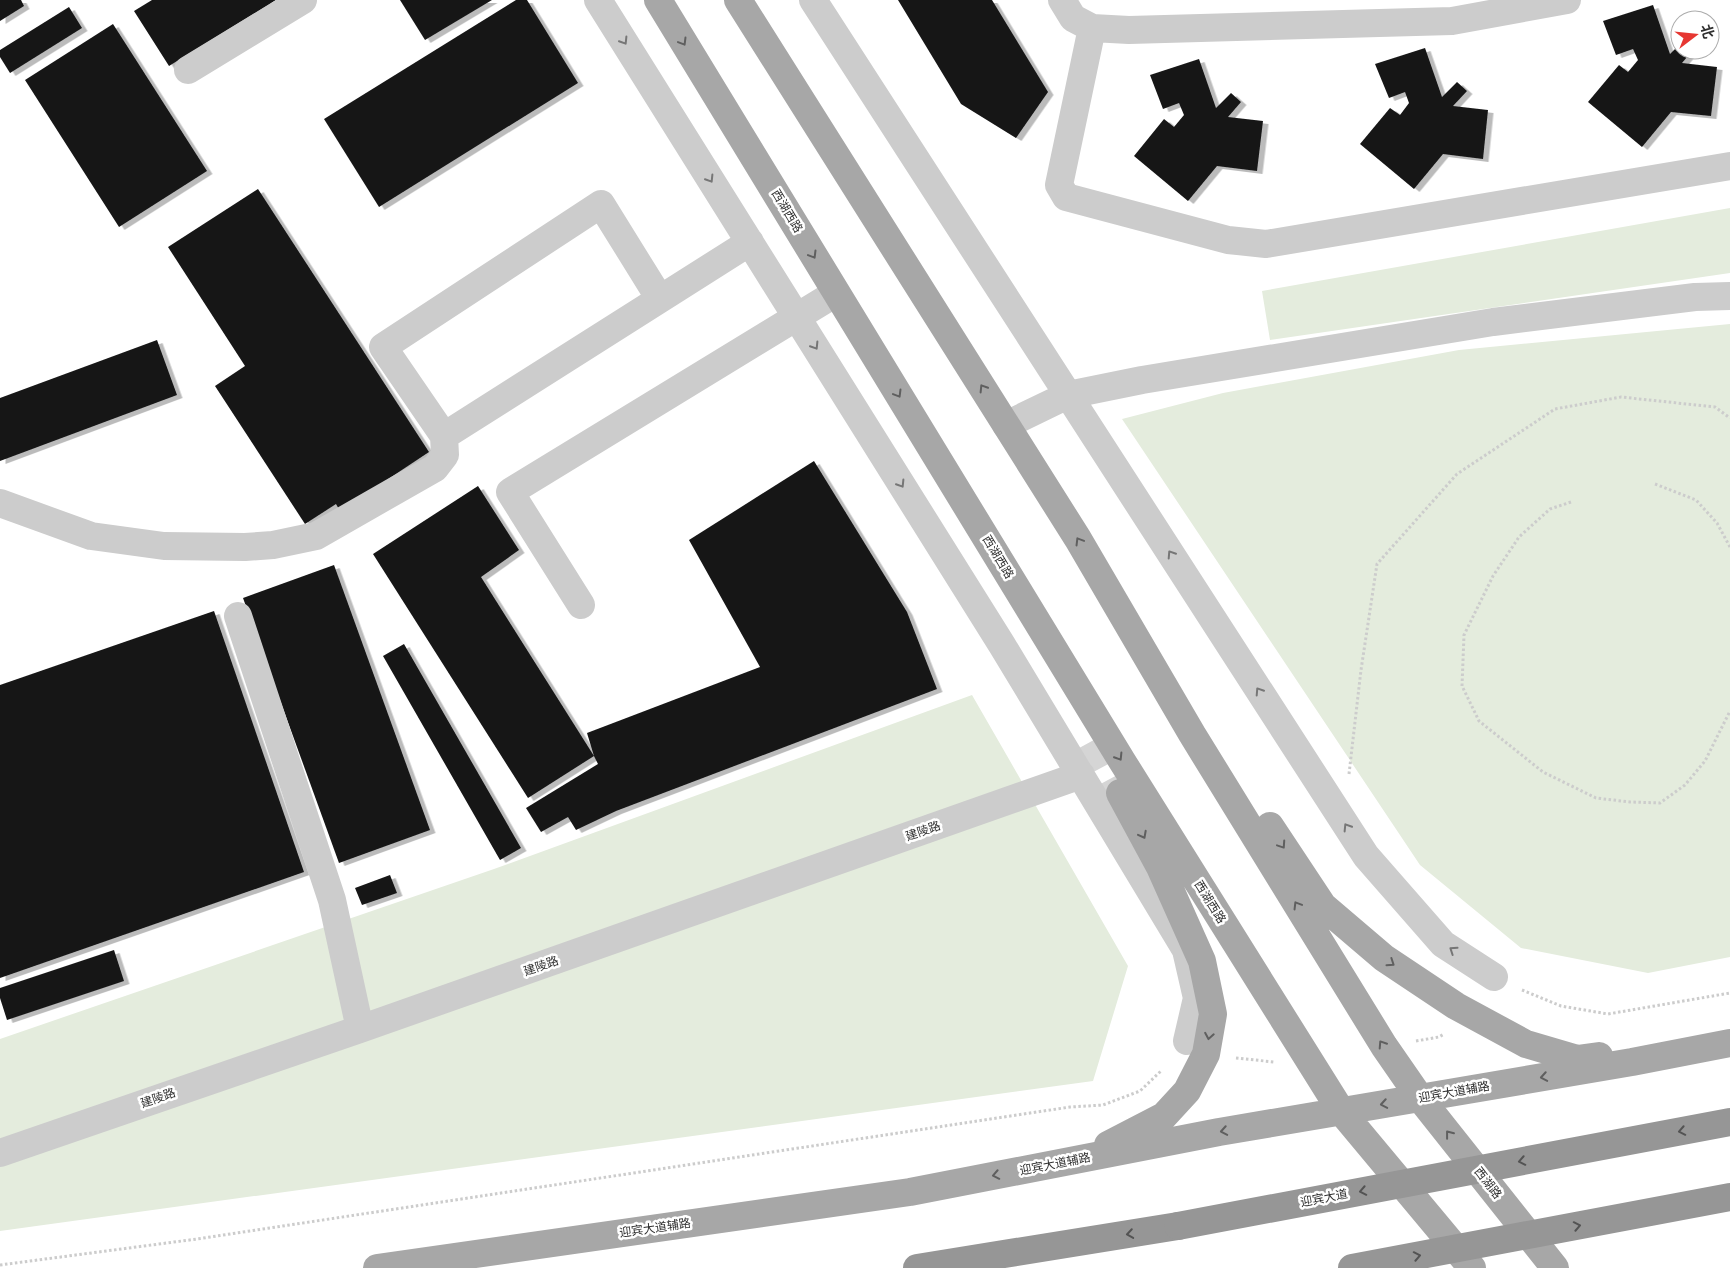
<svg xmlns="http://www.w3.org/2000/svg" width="1730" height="1268" font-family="'DM Sans','Noto Sans SC',sans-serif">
<defs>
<filter id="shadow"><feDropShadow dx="5.5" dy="3" stdDeviation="0" flood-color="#0004"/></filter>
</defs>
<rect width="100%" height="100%" fill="#fff"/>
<!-- green -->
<path fill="#e4ecdd" d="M1730 208V273L1270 340 1262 291Z
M1730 324V957L1648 973 1521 948 1420 865 1122 419 1223 393 1459 350Z
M972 695 1128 966 1093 1081 0 1231V1039L494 869Z"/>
<!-- building -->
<path fill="#161616" filter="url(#shadow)" d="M0 0H21L24 6 0 21Z
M152 0H276L169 66 134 11Z
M400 0H492L425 40Z
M516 0H527L578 83 379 207 324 119Z
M898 0H992L1048 92 1016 138 961 104Z
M1653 5 1670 54 1680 44V50H1693L1682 63 1717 67 1711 116 1671 112 1642 147 1588 102 1619 65 1628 72 1638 60 1633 49 1616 55 1603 21Z
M69 7 82 28 10 73 0 57V50Z
M113 24 207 171 119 227 25 80Z
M1425 48 1442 97 1457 82 1467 91 1453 106 1488 110 1483 159 1443 154 1414 189 1360 144 1390 108 1400 115 1409 103 1405 92 1389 98 1375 64Z
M1199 59 1216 108 1231 93 1241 102 1228 117 1263 121 1257 171 1217 166 1188 201 1134 156 1164 119 1174 127 1184 115 1179 103 1163 109 1150 75Z
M258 189 429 452 340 511 336 504 305 524 215 386 245 366 168 247Z
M157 340 177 395 0 461V398Z
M814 461 907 612 937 689 616 811 576 830 568 817 541 832 526 808 598 764 594 756 528 798 373 554 478 486 519 550 481 577 594 756 587 733 760 667 689 540Z
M334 565 430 830 339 863 243 598Z
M214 611 304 872 0 978V685Z
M404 644 521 848 500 860 383 656Z
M390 875 397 893 362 905 355 888Z
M114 950 124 981 7 1020 0 998V988Z"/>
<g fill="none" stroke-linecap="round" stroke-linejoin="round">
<!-- major-tunnel -->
<path stroke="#d5d5d5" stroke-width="28" stroke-dasharray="28 14" stroke-linecap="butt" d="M1092 741 1120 793"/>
<!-- path -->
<path stroke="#ccc" stroke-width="3" stroke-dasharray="2.5 2.5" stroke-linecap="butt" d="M1655 484 1696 500 1717 523 1730 547
M1571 502 1550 509 1519 537 1493 576 1464 635 1462 686 1479 721 1543 772 1596 798 1630 802 1660 803 1685 785 1705 761 1730 711
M1349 774 1361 670 1377 564 1457 474 1555 409 1621 397 1715 407 1730 418
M1522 990 1561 1006 1608 1014 1730 993
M1416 1041 1439 1037 1444 1034
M1236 1058 1274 1062
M0 1265 197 1239 1070 1107 1103 1105 1140 1091 1162 1070"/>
<!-- minor -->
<path stroke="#ccc" stroke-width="28" d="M598 0 1002 645 1186 950 1197 998 1187 1041
M813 0 1366 856 1443 944 1494 977
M1062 0 1073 18 1092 28 1129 30 1452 21 1567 0
M1092 28 1059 185 1066 197 1228 240 1266 244 1730 166
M188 70 303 0
M660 299 601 204 383 347 444 436 750 242
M1006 425 1068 395 1142 380 1493 322 1695 297 1730 296
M0 503 91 536 164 546 245 547 273 545 316 536 435 468 445 455 444 436
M581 605 510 492 836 293
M238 616 332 900 360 1029
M0 1153 360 1029 1081 775"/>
<!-- major -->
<path stroke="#a7a7a7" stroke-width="28" d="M658 0 1122 761 1341 1111 1472 1268
M738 0 1078 539 1192 734 1384 1046 1420 1098 1555 1268
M1270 826 1323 906 1384 958 1456 1006 1526 1044 1577 1059 1599 1056
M1108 1145 1164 1116 1187 1091 1206 1054 1213 1014 1202 961 1160 867 1120 793
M377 1268 910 1192 1219 1132 1632 1062 1730 1043"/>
<!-- highway -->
<path stroke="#969696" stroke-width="28" d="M917 1268 1178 1226"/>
<!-- highway-bridge -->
<path stroke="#969696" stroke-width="28" d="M1178 1226 1730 1122
M1352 1268 1730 1197"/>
</g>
<!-- one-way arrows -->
<defs><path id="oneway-chevron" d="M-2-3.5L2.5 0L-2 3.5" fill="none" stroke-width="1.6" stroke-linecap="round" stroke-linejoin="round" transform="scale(1.25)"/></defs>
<g stroke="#767676">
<use href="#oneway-chevron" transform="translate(624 41) rotate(58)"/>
<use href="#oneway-chevron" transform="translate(710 179) rotate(58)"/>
<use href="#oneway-chevron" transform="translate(815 346) rotate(58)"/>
<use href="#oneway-chevron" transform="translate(901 484) rotate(58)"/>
<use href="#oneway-chevron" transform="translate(1171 554) rotate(-123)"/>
<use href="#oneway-chevron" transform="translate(1259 691) rotate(-123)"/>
<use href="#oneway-chevron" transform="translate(1347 827) rotate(-122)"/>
<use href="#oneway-chevron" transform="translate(1453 950) rotate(-146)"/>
</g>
<g stroke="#5f5f5f">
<use href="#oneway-chevron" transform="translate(683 42) rotate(59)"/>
<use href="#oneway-chevron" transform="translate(813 255) rotate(59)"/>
<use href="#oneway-chevron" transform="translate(983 388) rotate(-122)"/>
<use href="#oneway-chevron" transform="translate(898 394) rotate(59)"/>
<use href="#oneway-chevron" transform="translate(1079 541) rotate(-121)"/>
<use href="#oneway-chevron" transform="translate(1119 757) rotate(58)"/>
<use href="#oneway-chevron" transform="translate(1143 835) rotate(62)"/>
<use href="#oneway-chevron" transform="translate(1282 845) rotate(56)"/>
<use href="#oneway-chevron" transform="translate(1297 905) rotate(-121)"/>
<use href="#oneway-chevron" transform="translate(1391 963) rotate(34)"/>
<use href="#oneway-chevron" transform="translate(1209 1036) rotate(100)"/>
<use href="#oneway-chevron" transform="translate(1382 1044) rotate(-123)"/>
<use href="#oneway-chevron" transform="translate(1544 1077) rotate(170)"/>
<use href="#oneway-chevron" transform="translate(1384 1104) rotate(170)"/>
<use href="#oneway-chevron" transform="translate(1224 1131) rotate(170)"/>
<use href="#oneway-chevron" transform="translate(1449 1134) rotate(-128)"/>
<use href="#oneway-chevron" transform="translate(996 1175) rotate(169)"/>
</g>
<g stroke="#535353">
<use href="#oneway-chevron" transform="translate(1682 1131) rotate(169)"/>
<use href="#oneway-chevron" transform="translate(1522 1161) rotate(169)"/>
<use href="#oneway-chevron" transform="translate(1363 1191) rotate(169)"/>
<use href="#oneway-chevron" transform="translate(1577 1226) rotate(-11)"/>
<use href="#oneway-chevron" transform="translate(1130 1234) rotate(171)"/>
<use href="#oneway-chevron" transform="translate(1417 1256) rotate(-11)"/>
</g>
<g text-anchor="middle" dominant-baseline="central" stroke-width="5" stroke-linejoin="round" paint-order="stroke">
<!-- street labels -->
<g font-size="12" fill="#2f2f2f" stroke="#fff">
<text transform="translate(787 211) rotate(59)">西湖西路</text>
<text transform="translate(998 557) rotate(59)">西湖西路</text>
<text transform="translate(923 831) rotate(-19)">建陵路</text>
<text transform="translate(1210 902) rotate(58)">西湖西路</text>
<text transform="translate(541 966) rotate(-19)">建陵路</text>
<text transform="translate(1454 1092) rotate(-10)">迎宾大道辅路</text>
<text transform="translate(158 1098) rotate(-19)">建陵路</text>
<text transform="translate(1055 1164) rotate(-11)">迎宾大道辅路</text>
<text transform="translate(1488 1183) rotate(52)">西湖路</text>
<text transform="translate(1324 1198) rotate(-11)">迎宾大道</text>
<text transform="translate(655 1228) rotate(-8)">迎宾大道辅路</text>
</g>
</g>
<!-- north arrow -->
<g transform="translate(1695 35) rotate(74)"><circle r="24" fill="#ffffff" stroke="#acacac"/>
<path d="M0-4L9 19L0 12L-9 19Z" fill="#e63732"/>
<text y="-8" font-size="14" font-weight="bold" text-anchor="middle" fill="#2f2f2f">北</text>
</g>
</svg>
